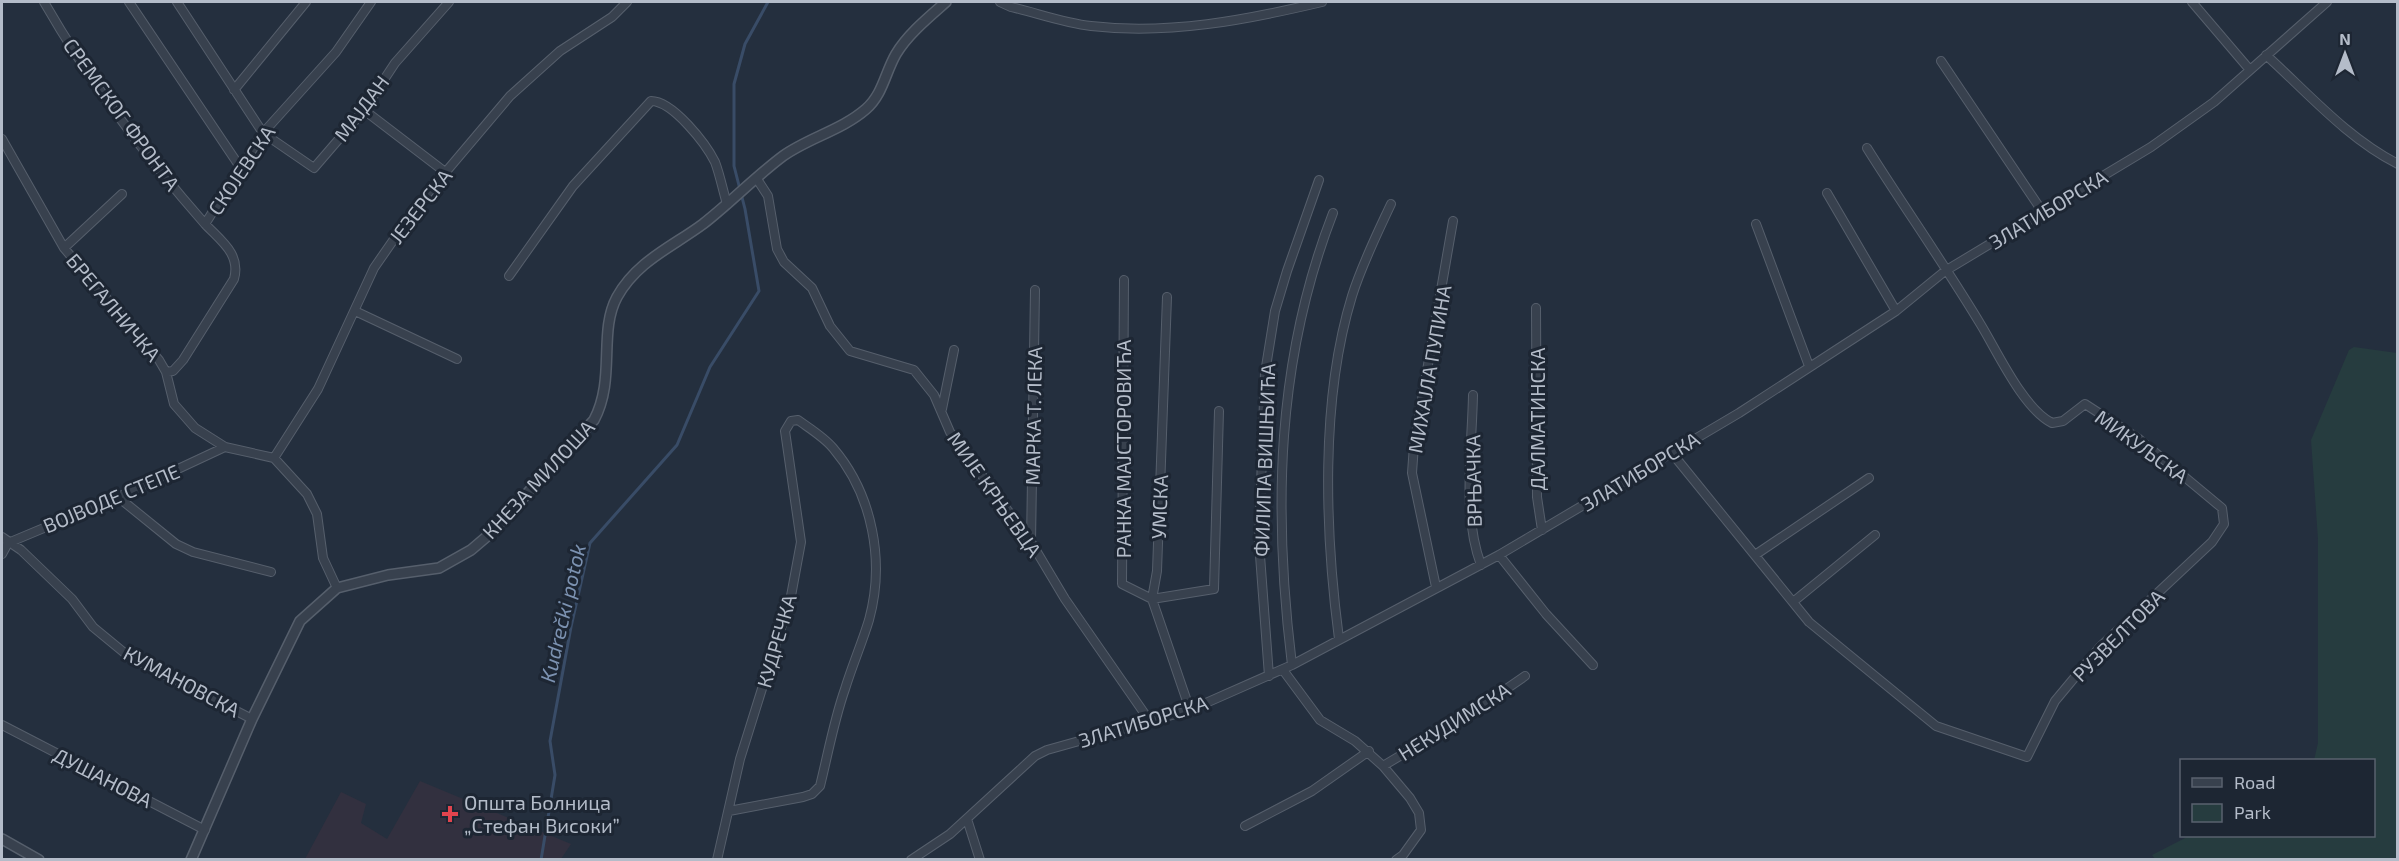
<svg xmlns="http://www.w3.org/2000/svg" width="2399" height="861" font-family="'Exo 2',sans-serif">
<rect width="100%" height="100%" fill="#242f3e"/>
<!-- medical -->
<path fill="#32303f" d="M420 781 571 844 561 859H305L341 792 366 804 361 823 387 839Z"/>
<!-- green -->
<path fill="#263c3f" d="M2354 347 2397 353V859H2155L2152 855 2189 836H2374V760H2314L2318 743V539L2311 440 2349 350Z"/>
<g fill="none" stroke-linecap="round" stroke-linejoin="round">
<!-- stream -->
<path stroke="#394c67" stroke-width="3" d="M541 860 555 775 550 741 571 627 590 543 677 445 710 367 759 291 745 209 734 166V84L745 44 768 2"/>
<!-- minor casing -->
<g stroke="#565f6c" stroke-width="10">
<path id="minor" d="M44 2C89 80 145 156 205 224
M129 2 240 167
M177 2 263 133 314 168 364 110 395 63 449 2
M1000 2 1011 7C1037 13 1064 23 1091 26 1169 35 1246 20 1322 2
M2192 2 2250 70
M2266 55C2308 93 2347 138 2398 164
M1941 61 2042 211
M234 90 306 2
M364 110 445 172
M2 139 64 248 159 360 166 372 174 404 195 428 225 447 274 458 307 494 317 514 323 558 337 588
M757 179 768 196 777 249 784 262 812 288 830 326 850 351 914 370 934 395 950 432 1031 542 1065 599 1149 720
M1827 193 1896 311
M1756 224 1809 366
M64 248 122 194
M509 276 573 186 651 101C673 101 706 144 715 162 720 175 723 191 727 204
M1124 280 1122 584 1152 599 1214 589 1219 411
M1167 297 1157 571 1152 599 1190 710
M1536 308 1537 497 1542 530
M355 311 457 359
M166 372 173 371 183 360 234 279C241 254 221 241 205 224L263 133 336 52 371 2
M1473 395C1472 449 1462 514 1481 565
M942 409 954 350
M1671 452 1809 622 1936 726 2027 757 2055 701 2100 647 2212 542 2224 524 2222 508 2139 439 2085 404 2063 421 2052 423C2023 408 1998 353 1981 325 1945 265 1904 207 1867 148
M274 458 318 389 374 268 417 206 510 96 560 51 612 17 627 2
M118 497 176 544 193 552 271 572
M2 537 21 550 72 599 93 627 127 655 252 719
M1031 542 1035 290
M2 554 8 543 118 497 225 447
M1499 555 1546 614 1593 665
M1755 555 1869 478
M1436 587 1412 473 1414 445 1453 221
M1793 602 1875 535
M1339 639C1325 532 1320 400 1352 296 1362 264 1377 234 1391 204
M1292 665C1273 510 1276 360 1333 213
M1283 670 1320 720 1355 741 1383 766 1410 798 1419 813 1421 830 1403 855 1396 860
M1269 676 1259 542 1265 373 1275 311 1287 271 1319 180
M2 725 205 830
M1383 766 1470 714 1525 676
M967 819 980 860
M1245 826 1312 791 1369 751
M717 860 740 759 791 596 801 542 785 431 791 421 798 420C809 428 824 437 833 448 873 495 885 562 869 620 862 643 852 666 845 689 834 720 828 754 820 786L812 794 803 797 729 811
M911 860 950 834 1035 756 1047 750 1190 710 1292 665 1499 555 1739 413 1896 311 1945 271 2151 147 2214 102 2327 2"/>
</g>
<!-- tertiary casing -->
<g stroke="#565f6c" stroke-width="12">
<path id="tertiary" d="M2 839 39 860
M191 860 252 719 300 621 337 588 388 575 439 568 471 550 491 533 594 420C616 379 598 332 617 297 637 261 672 247 703 224 730 203 755 177 783 156 808 138 842 130 866 109 883 94 885 73 896 54 908 34 929 17 946 2"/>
</g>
<!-- minor -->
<use href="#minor" stroke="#38414e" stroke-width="8"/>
<!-- tertiary -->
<use href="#tertiary" stroke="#38414e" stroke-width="9"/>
</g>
<!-- markers -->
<path fill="#e0444e" stroke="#1d2633" stroke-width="2" d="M447 805h6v6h6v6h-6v6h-6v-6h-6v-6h6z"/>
<g text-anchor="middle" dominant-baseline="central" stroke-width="6" stroke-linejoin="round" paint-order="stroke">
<!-- street labels -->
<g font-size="20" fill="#b4bcc9" stroke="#1d2633">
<text transform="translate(361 108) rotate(-53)">МАЈДАН</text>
<text transform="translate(122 114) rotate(54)">СРЕМСКОГ ФРОНТА</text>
<text transform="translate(241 170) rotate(-56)">СКОЈЕВСКА</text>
<text transform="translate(420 206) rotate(-52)">ЈЕЗЕРСКА</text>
<text transform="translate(2048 209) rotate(-31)">ЗЛАТИБОРСКА</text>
<text transform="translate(114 307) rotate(50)">БРЕГАЛНИЧКА</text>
<text transform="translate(1429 369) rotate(-80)">МИХАЈЛА ПУПИНА</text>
<text transform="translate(1033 416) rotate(-89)">МАРКА Т. ЛЕКА</text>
<text transform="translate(1537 419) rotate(-90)">ДАЛМАТИНСКА</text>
<text transform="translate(2142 446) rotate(36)">МИКУЉСКА</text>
<text transform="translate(1123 449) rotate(-90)">РАНКА МАЈСТОРОВИЋА</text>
<text transform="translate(1264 460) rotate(-88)">ФИЛИПА ВИШЊИЋА</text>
<text transform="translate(1640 471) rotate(-31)">ЗЛАТИБОРСКА</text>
<text transform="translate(538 479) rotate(-47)">КНЕЗА МИЛОША</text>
<text transform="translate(1473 481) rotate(-91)">ВРЊАЧКА</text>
<text transform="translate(995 494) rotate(55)">МИЈЕ КРЊЕВЦА</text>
<text transform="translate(111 498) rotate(-23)">ВОЈВОДЕ СТЕПЕ</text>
<text transform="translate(1159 507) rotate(-88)">УМСКА</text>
<text transform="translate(2118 635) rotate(-45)">РУЗВЕЛТОВА</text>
<text transform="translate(776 641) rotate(-74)">КУДРЕЧКА</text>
<text transform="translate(182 681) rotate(28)">КУМАНОВСКА</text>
<text transform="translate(1143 721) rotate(-17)">ЗЛАТИБОРСКА</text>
<text transform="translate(1454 721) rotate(-32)">НЕКУДИМСКА</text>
<text transform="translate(103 777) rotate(27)">ДУШАНОВА</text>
</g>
<!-- poi labels -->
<g font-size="20" fill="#b4bcc9" stroke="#1d2633" text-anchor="start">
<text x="464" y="802">Општа Болница<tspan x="464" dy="23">„Стефан Високи”</tspan></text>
</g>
<!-- water labels -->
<g font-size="21" font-style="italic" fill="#7c92b1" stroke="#1d2633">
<text transform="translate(562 613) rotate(-77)">Kudrečki potok</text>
</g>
</g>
<!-- border -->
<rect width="2399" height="861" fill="none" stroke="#b4bcc9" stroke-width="6"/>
<!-- legend -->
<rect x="2180" y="759" width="195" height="78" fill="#1d2633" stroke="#59626f" stroke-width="1.5"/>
<rect x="2192" y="778" width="30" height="9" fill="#38414e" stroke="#59626f" stroke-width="1.5"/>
<text x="2234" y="789" font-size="18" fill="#b4bcc9">Road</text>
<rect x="2192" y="804" width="30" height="18" fill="#263c3f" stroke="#59626f" stroke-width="1.5"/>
<text x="2234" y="819" font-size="18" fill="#b4bcc9">Park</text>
<!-- north arrow -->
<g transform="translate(2345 54)" stroke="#1d2633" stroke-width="4.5" paint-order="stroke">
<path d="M0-4.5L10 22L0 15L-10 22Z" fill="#b4bcc9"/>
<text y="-9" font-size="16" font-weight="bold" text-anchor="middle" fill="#b4bcc9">N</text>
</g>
</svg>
